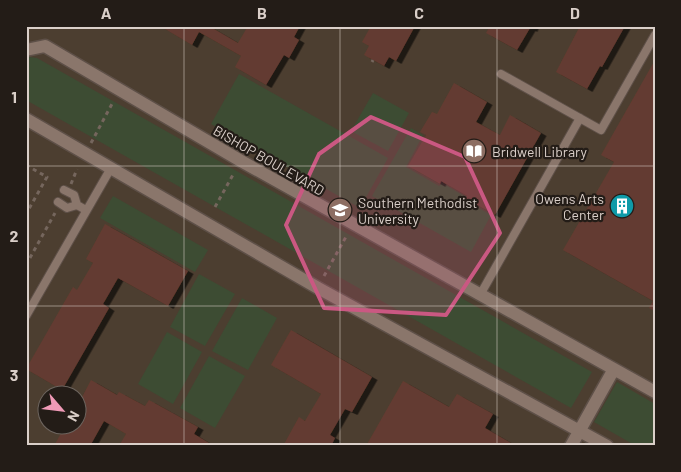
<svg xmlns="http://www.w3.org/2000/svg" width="681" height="472" font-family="Barlow,sans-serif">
<defs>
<filter id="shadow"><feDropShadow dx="5.5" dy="3" stdDeviation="0" flood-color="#0009"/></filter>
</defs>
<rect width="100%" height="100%" fill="#433228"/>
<!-- education -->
<path fill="#4c3e30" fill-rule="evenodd" d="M26 26H655V446H26ZM48 394H78V424H48Z"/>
<!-- green -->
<path fill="#3d4c33" d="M30 57 37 58 592 372 571 408 26 100V58Z
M239 74 388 158 360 208 211 124Z
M373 93 409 113 388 151 351 131Z
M411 128 423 135 406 167 439 186 442 183 464 196 463 199 491 215 471 252 372 196Z
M113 196 208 250 195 272 100 218Z
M199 274 235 294 205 346 170 327Z
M242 298 277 318 248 370 212 351Z
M167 332 202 352 173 404 138 384Z
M209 356 245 376 215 428 180 408Z
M617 382 655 404V446H636L594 422Z"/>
<!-- building -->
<path fill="#643b30" filter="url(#shadow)" d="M160 26H209L238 43 248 26H300L294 37 299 40 289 58 284 55 266 85 235 67 241 56 199 32 192 45Z
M371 26H415L396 61 389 57 384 66 364 55 369 46 362 42Z
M490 26H533L532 29 530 28 517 50 486 33Z
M580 26H625L602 67 600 66 587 89 556 72Z
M655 60V311L649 308 653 301 563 250 614 162 601 155Z
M454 83 487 102 476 122 500 135 510 115 541 133 495 215 466 199 467 196 441 181 440 184 408 166 426 135 420 132 432 112 437 114Z
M105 224 188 271 168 306 118 278 103 304 109 308 62 390 26 369 73 287 77 290 93 263 86 259Z
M291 330 372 377 352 412 345 409 330 435 335 438 331 446H283L299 417 305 421 321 394 271 365Z
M91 380 117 395 119 392 145 406 149 400 198 427 194 434 214 446H119L126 434 104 421 90 446H54L66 424H78V405Z
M403 381 449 407 457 394 493 414 485 428 516 446H366Z"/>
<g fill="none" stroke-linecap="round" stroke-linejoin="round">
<!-- lane casing -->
<g stroke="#5e5048" stroke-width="10">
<path id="lane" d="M501 74 601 130 655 35
M64 190 74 195 77 205
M58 202 67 208 77 205 86 210
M480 295 580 118
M26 316 111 168"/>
</g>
<!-- street casing -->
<g stroke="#5e5048" stroke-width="15">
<path id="street" d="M26 50 45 46 241 161 655 392
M26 119 318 288 607 446
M571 446 614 369"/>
</g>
<!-- path -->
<path stroke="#75665d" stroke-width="3" stroke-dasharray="4 4" stroke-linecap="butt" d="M372 62 373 60
M91 143 113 102
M26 165 47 177 26 214
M71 184 77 169
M215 207 234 173
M26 265 55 213
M324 276 347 235"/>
<!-- lane -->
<use href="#lane" stroke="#8a766b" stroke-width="8"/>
<!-- street -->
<use href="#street" stroke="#8a766b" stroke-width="12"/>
</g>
<!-- marked area -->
<path fill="#ca5882" fill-opacity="0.2" stroke="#ca5882" stroke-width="4" stroke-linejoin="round" d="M371 117 465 157 500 233 446 315 324 308 286 225 319 154Z"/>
<!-- grid -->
<path fill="none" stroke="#dacfc9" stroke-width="1" stroke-opacity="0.55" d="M184 26V446M340 26V446M497 26V446M26 166H655M26 306H655"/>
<!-- icons -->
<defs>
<g id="library-disc" transform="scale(1.25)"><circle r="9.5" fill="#8d6e63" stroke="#231c17"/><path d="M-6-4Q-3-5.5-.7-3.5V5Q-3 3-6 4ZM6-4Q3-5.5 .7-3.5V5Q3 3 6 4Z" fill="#fff"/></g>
<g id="building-disc" transform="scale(1.25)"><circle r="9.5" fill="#0f9aa8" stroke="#231c17"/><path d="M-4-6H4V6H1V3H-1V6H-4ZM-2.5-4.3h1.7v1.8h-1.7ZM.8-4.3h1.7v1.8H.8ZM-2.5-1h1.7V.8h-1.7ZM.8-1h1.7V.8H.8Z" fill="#fff"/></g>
<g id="university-disc" transform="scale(1.25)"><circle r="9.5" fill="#8d6e63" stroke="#231c17"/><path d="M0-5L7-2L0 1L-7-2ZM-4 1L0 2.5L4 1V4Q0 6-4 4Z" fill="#fff"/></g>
</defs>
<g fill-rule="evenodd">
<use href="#library-disc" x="474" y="151"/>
<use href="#building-disc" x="622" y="206"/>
<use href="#university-disc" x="340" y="210"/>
</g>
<g text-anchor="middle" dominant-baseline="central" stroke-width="4.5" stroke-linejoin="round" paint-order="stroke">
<!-- poi labels -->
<g font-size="14" fill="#dacfc9" stroke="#231c17" text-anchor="start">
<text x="492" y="151">Bridwell Library</text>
<text x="604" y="198" text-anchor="end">Owens Arts<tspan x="604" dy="16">Center</tspan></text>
<text x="358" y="202">Southern Methodist<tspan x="358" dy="16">University</tspan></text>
</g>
<!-- street labels -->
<g font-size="14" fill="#dacfc9" stroke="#231c17">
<text transform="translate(269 160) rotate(30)">BISHOP BOULEVARD</text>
</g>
</g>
<!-- border -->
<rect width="681" height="472" fill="none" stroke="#231c17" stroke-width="55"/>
<!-- north arrow -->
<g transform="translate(62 410) rotate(118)"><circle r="24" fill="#231c17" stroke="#6c645e"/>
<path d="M0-4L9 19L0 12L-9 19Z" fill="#f09ab7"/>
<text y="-8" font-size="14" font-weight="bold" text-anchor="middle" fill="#dacfc9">N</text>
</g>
<rect x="28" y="28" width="626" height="416" fill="none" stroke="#dacfc9" stroke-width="2"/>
<g font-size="16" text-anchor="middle" font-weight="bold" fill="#dacfc9">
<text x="106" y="19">A</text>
<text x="262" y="19">B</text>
<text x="419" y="19">C</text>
<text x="575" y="19">D</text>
<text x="14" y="103">1</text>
<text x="14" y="242">2</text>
<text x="14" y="381">3</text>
</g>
</svg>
